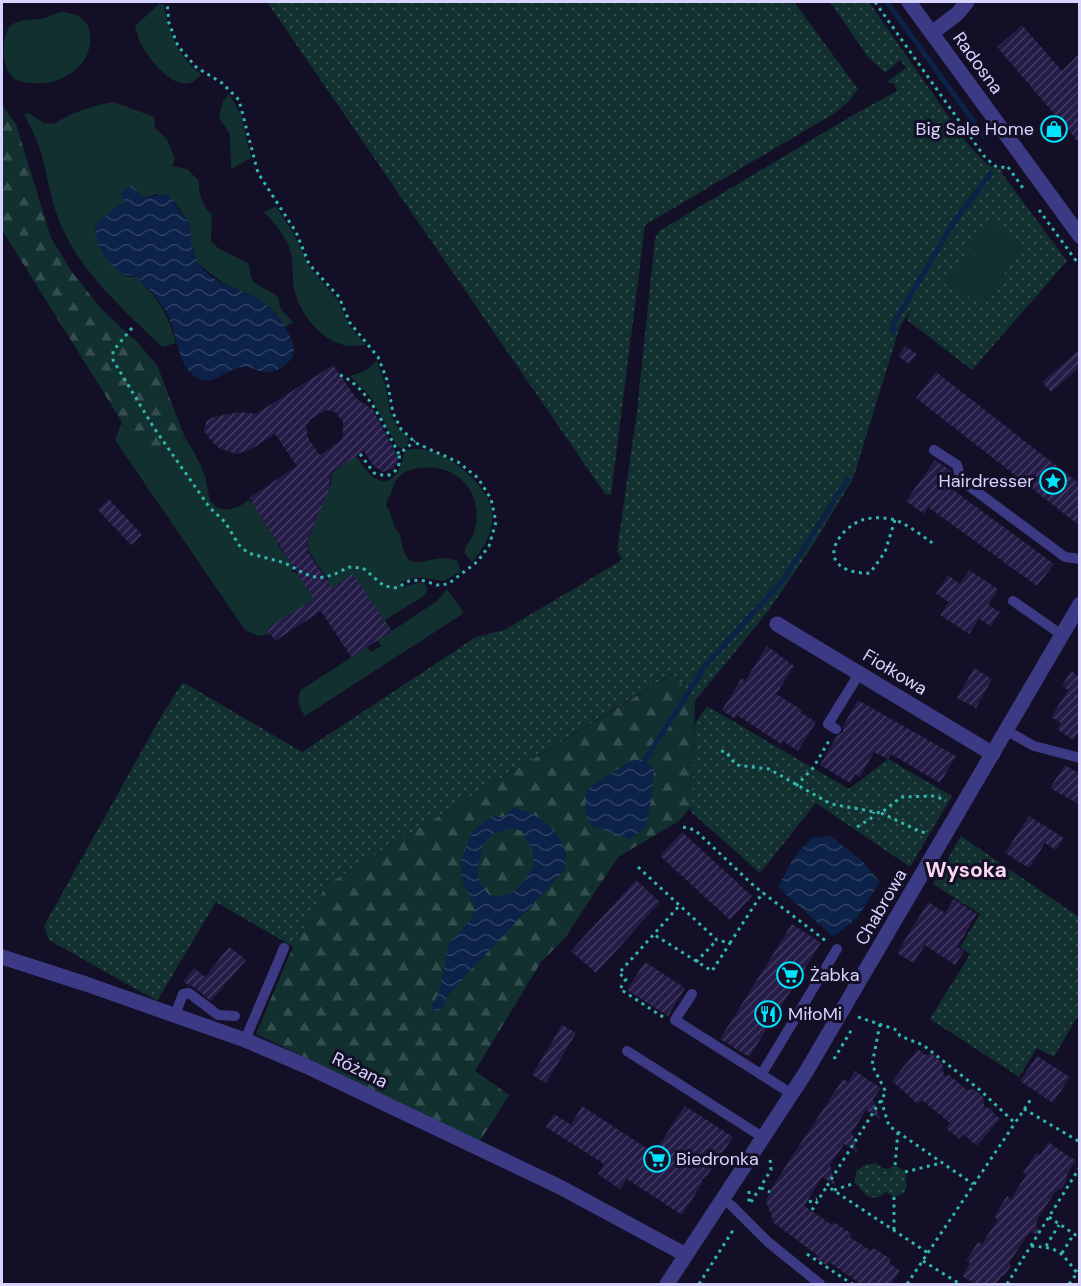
<svg xmlns="http://www.w3.org/2000/svg" width="1081" height="1286" font-family="'DM Sans',sans-serif">
<defs>
<pattern id="grass-dots" width="8" height="8" patternUnits="userSpaceOnUse" patternTransform="scale(1.5)"><rect width="8" height="8" fill="#12302f"/><path d="M2 2h.1M6 6h.1" fill="none" stroke="#344d4e" stroke-width="1.8" stroke-linecap="round"/></pattern>
<pattern id="forest-firs" width="22" height="20" patternUnits="userSpaceOnUse" patternTransform="scale(1.5)"><rect width="22" height="20" fill="#12302f"/><path d="M5 1l3.5 6h-7zM16 11l3.5 6h-7z" fill="#344d4e"/></pattern>
<pattern id="water-waves" width="16" height="10" patternUnits="userSpaceOnUse" patternTransform="scale(1.5)"><rect width="16" height="10" fill="#0c2248"/><path d="M0 5q4-4 8 0t8 0" fill="none" stroke="#2f4163"/></pattern>
<pattern id="building-hatch" width="6" height="6" patternUnits="userSpaceOnUse" patternTransform="scale(1.5)"><rect width="6" height="6" fill="#241b47"/><path d="M-1 1l2-2M0 6l6-6M5 7l2-2" fill="none" stroke="#433b63"/></pattern>
</defs>
<rect width="100%" height="100%" fill="#130f26"/>
<!-- grass -->
<path fill="url(#grass-dots)" d="M267 2H794L858 89 848 102 835 113 645 225 611 495 605 494Z
M830 2H869L967 143 987 164 992 167 1003 170 1001 172 1067 261 972 370 907 320 912 308 900 326 853 479 811 548 769 610 695 701 672 674 326 885 295 948 216 902 157 1001 49 940 44 926 159 720 183 682 302 752 476 637 504 630 622 560 617 551 637 411 655 239 659 231 855 114 897 91 894 84 887 82 906 68 900 60 885 73 868 57Z
M707 706 849 789 888 759 952 796 910 867 816 803 760 873 691 812 695 723Z
M961 836 1079 917V1014L1054 1057 1037 1048 1019 1077 930 1019 970 954 960 947 980 914 933 884Z
M876 1163 882 1168 889 1169 895 1165 905 1172 907 1186 904 1193 894 1197 886 1192 877 1198 867 1196 855 1183 856 1171 865 1165Z"/>
<!-- forest -->
<path fill="url(#forest-firs)" d="M2 105 16 124 51 238 72 272 103 311 137 342 157 365 185 438 155 456 145 455 122 422 2 230Z
M673 674 695 701 692 806 679 821 618 857 565 938 541 962 475 1071 509 1095 480 1141 256 1034 288 958 326 885Z"/>
<!-- garden -->
<path fill="#12302f" d="M159 4H164C168 31 178 57 201 74 182 102 150 61 141 44 138 39 137 32 135 26Z
M62 12C68 13 75 14 80 17 94 26 92 46 85 59 79 69 65 78 55 81 45 84 34 84 23 82 0 79 0 39 10 26 19 19 29 20 40 19 47 18 55 13 62 12Z
M229 94 241 115 251 158 231 169 230 134 219 118 223 101Z
M113 102C127 106 140 112 154 117L155 128 166 138 175 158 172 166 187 169 199 181C198 193 203 207 212 215L211 241 218 248 248 263C251 269 249 276 253 281 259 288 271 290 278 297L281 309 293 322 285 327 275 312 259 299 225 284 208 272 197 262 190 240 191 228 176 203 157 194 125 203 109 212 108 262 128 277H137C160 302 167 311 176 343L162 347C124 310 81 273 60 223 51 201 48 179 42 156 38 141 31 128 24 114L29 113 44 123 54 124C72 112 92 106 113 102Z
M276 206 294 234 310 268 337 299 350 327 366 345C362 345 356 346 352 346 324 345 302 317 295 292 291 278 294 264 290 250 286 236 274 223 264 212Z
M987 220 1023 244 984 306 947 283Z
M377 361 386 388 390 412 396 425 409 439 407 445 403 449 397 446 371 397 350 376 365 371Z
M122 422 146 455 155 456 185 438C193 450 200 462 205 476 207 483 207 489 209 496 215 516 236 511 248 500L263 513 264 522 275 534 279 547 292 563V571C303 578 315 581 328 580L308 550 307 542 331 483 332 473 356 456C365 469 380 493 396 474 402 467 402 458 405 451 434 439 484 480 491 507 496 528 485 547 472 562L465 554V549C468 542 474 536 475 528 484 492 456 463 420 468 412 469 404 471 399 477 394 481 393 488 391 493 389 498 386 500 386 506 392 513 391 519 395 527 396 530 399 532 400 535 403 544 402 555 411 561 420 566 441 553 457 561L461 571 444 581 418 577 401 582 403 587 421 582 426 585 427 591 424 596 385 620 392 631 437 601 447 589 464 613 305 716C299 707 296 700 301 690L367 647 371 652 381 646 378 641 376 625 325 602 269 627 270 634 258 636 245 630 115 440Z"/>
<!-- water -->
<path fill="url(#water-waves)" fill-rule="evenodd" d="M132 185 143 197 169 194 184 218 189 222C192 235 190 249 197 261 209 283 239 288 258 299 271 306 279 316 286 329 289 334 294 343 294 350 294 362 276 374 264 372 257 371 250 366 243 367 225 368 211 391 193 375 177 361 177 334 168 316 161 301 149 290 137 277 112 276 96 250 95 226L109 212 125 203 120 192Z
M634 760H645L654 769 652 796 646 827 630 839 592 826 585 813 586 790 623 766Z
M513 808C534 811 559 828 565 850 567 855 565 864 565 870L469 972 447 997 443 1007 435 1013 432 1006 439 992 449 944 472 918 475 905 463 884 461 862 472 832 491 817H503ZM513 828 522 831 533 852 534 867C521 885 514 899 489 895L480 883 477 871 483 844 493 834Z
M831 836 862 861 880 882 857 918 833 937 778 887 793 859 811 838Z"/>
<g fill="none" stroke-linecap="round" stroke-linejoin="round">
<!-- stream -->
<path stroke="#0c2248" stroke-width="5" d="M887 2 984 136
M894 332 892 326 954 222 991 173
M645 760 705 666 784 579 848 479"/>
</g>
<!-- building -->
<path fill="url(#building-hatch)" fill-rule="evenodd" d="M1022 25 1062 71 1080 53V144L997 47Z
M905 346 917 354 909 364 898 356Z
M1080 349V367L1051 392 1042 382Z
M333 365 357 399 373 410 398 457 397 463 393 469 382 472 372 464 364 451 331 473 328 492 306 543 308 552 332 588 353 574 391 632 351 657 321 611 275 641 267 629 314 599 249 498 297 466 275 434 250 450 236 454 219 448 209 438 204 431 206 422 213 417 241 412 256 414ZM326 410 335 412 343 422V434L341 440 320 455 308 438 306 427 310 420Z
M936 372 1080 484V526L916 398Z
M935 460 950 470 952 474 945 484 1054 564 1037 586 928 507 924 514 906 501Z
M109 499 142 535 131 545 98 510Z
M969 570 998 589 988 605 1000 612 991 626 979 619 969 634 940 615 949 602 936 594 948 575 960 584Z
M767 646 794 666 776 694 802 710 800 712 816 722 798 751 783 741 781 744 737 715 734 718 722 710 742 678 745 681Z
M974 668 992 679 976 708 957 698Z
M1071 671 1077 675 1080 672V730L1073 740 1057 729 1061 723 1051 717 1068 690 1062 686Z
M858 700 956 756 940 783 891 754 888 759 874 752 860 777 855 774 850 783 820 765 837 736 843 732V726Z
M1065 765 1080 774V805L1050 788Z
M1029 816 1064 838 1056 850 1045 843 1029 868 1005 853Z
M682 832 752 896 730 920 660 856Z
M636 880 660 902 596 973 571 951Z
M954 899 977 914 957 947 964 951 955 965 925 945 914 963 897 953 928 902 945 913Z
M792 924 821 943 749 1057 720 1039Z
M229 947 246 960 211 1001 194 987 183 982 194 968 205 977Z
M645 962 685 988 668 1016 627 990Z
M562 1025 576 1033 546 1083 532 1075Z
M918 1049 925 1055 932 1054 942 1063 944 1076 949 1075 967 1090 973 1089 983 1097 984 1107 992 1109 993 1113 1000 1119 977 1146 963 1134 959 1139 946 1128 950 1123 922 1100 918 1104 892 1081Z
M1037 1056 1070 1077 1053 1103 1020 1081Z
M855 1071 881 1088 873 1099 880 1119 866 1110 852 1132 857 1152 844 1144 830 1165 835 1185 822 1177 804 1206 832 1225 834 1222 852 1234 850 1237 871 1251 873 1248 891 1259 889 1263 900 1271 891 1284H861L829 1262 826 1265 815 1258 817 1255 774 1223 766 1201 772 1187 843 1079 848 1082Z
M582 1106 654 1153 685 1106 733 1137 708 1174 701 1180 703 1182 682 1215 627 1179 620 1189 598 1174 604 1164 546 1127 554 1114 571 1125Z
M1048 1142 1076 1161 1067 1174 1066 1182 1062 1188 1055 1192 1038 1218 1036 1224 1040 1235 1031 1232 1026 1237 1009 1263 1011 1265 1004 1276H1002L995 1284H975L962 1276 970 1263 966 1261 978 1242 982 1244 998 1219 994 1217 1007 1196 1011 1199 1026 1175 1023 1173 1036 1153 1040 1155Z"/>
<g fill="none" stroke-linecap="round" stroke-linejoin="round">
<!-- path -->
<path stroke="#2fb8b0" stroke-width="3" stroke-dasharray="3 4.5" stroke-linecap="butt" d="M875 2 984 156 995 166 1008 168
M1008 167 1025 191
M1039 210 1080 266
M132 328 113 351V360L154 428 210 508 225 522 239 545 248 553 285 563 305 574 319 578 333 575 349 567 363 568 384 586 397 588 409 581 421 580 437 585 448 584 477 562 489 546 496 522 491 499 478 478 458 462 416 443 401 429 393 413 387 380 378 357 350 323 339 297 309 264 296 232 258 173 239 100 222 83 196 67 178 46 169 23 167 2
M340 375C370 388 384 427 399 454L415 441
M360 454 374 473 386 476C397 473 401 465 399 454
M895 520 885 552 870 573C863 574 855 572 848 570 818 558 842 527 862 520 872 517 885 517 895 520 909 525 922 536 934 544
M721 751 726 752 736 765 769 769 831 804 881 813 901 797 933 796 946 800
M796 786 813 768 830 739
M881 813 921 832 929 833
M683 827 695 830 754 886 826 941
M857 827 873 817 874 812
M638 867 717 940 730 943 712 971 653 934
M730 943 763 892
M696 962 717 940
M663 1017 620 989 626 979 619 973 680 905
M858 1017 897 1030 900 1036 923 1045 980 1090 1015 1123 1031 1099
M880 1024 872 1065 886 1092 827 1186 928 1253
M834 1059 852 1029
M881 1100 889 1126 973 1184
M1024 1109 1080 1142
M895 1165 898 1132
M905 1172 941 1163
M761 1188 770 1192
M834 1190 855 1183
M749 1191V1204
M751 1202 771 1170 770 1158
M809 1202 817 1199
M812 1210 827 1186
M1049 1217 1080 1238
M894 1230V1197
M1031 1246C1060 1248 1060 1251 1077 1273
M1046 1246 1059 1225
M1062 1253 1074 1234
M807 1254 852 1284
M923 1261 960 1284
M699 1284 735 1227
M907 1284 1015 1123
M1007 1284 1080 1167
M1069 1284 1080 1269"/>
<!-- service -->
<path stroke="#3d3a85" stroke-width="10" d="M934 450 957 465 961 480 1065 557 1080 559
M1013 601 1062 635
M836 729 828 724 859 674
M1007 731 1034 746 1080 758
M692 994 675 1020 792 1094
M175 1015 183 994 189 993 218 1015 235 1016
M245 1040 284 948
M627 1051 764 1138
M761 1075 837 949
M722 1200 731 1205 768 1242 820 1284"/>
<!-- minor -->
<path stroke="#3d3a85" stroke-width="15" d="M932 33 957 14 967 2
M777 624 993 754
M2 957 86 984 245 1040 306 1066 560 1187 686 1255"/>
<!-- tertiary -->
<path stroke="#3d3a85" stroke-width="15" d="M909 2 1080 236
M667 1284 806 1072 1080 604"/>
</g>
<!-- icons -->
<defs>
<g id="shop-ring" transform="scale(1.35)"><circle r="9.5" fill="#130f26" stroke="#00e5ff" stroke-width="1.5"/><path d="M-5-2.5h2.3a2.7 3.5 0 0 1 5.4 0H5L5.5 6h-11ZM-1.5-2.5h3a1.5 2.3 0 0 0-3 0Z" fill="#00e5ff"/></g>
<g id="sight-ring" transform="scale(1.35)"><circle r="9.5" fill="#130f26" stroke="#00e5ff" stroke-width="1.5"/><path d="M0-6L1.8-2.2L6-1.7L2.9 1.2L3.7 5.4L0 3.3L-3.7 5.4L-2.9 1.2L-6-1.7L-1.8-2.2Z" fill="#00e5ff"/></g>
<g id="supermarket-ring" transform="scale(1.35)"><circle r="9.5" fill="#130f26" stroke="#00e5ff" stroke-width="1.5"/><path d="M-6-5.5h2.5l.6 2H6L4.5 2H-2.5L-4.4-4H-6ZM-1.5 3.2a1.3 1.3 0 1 0 .1 0ZM3 3.2a1.3 1.3 0 1 0 .1 0Z" fill="#00e5ff"/></g>
<g id="restaurant-ring" transform="scale(1.35)"><circle r="9.5" fill="#130f26" stroke="#00e5ff" stroke-width="1.5"/><path d="M-5-6h1v4h1v-4h1v4h1v-4h1v5L-1.5 .5V6h-2V.5L-5-1ZM5-6V6H3V1.5H1.5Q1.5-4 5-6Z" fill="#00e5ff"/></g>
</defs>
<g fill-rule="evenodd">
<use href="#shop-ring" x="1054" y="129"/>
<use href="#sight-ring" x="1053" y="481"/>
<use href="#supermarket-ring" x="790" y="975"/>
<use href="#restaurant-ring" x="768" y="1014"/>
<use href="#supermarket-ring" x="657" y="1159"/>
</g>
<g text-anchor="middle" dominant-baseline="central" stroke-width="6" stroke-linejoin="round" paint-order="stroke">
<!-- street labels -->
<g font-size="18" fill="#d9d4ff" stroke="#130f26">
<text transform="translate(978 63) rotate(54)">Radosna</text>
<text transform="translate(895 672) rotate(31)">Fiołkowa</text>
<text transform="translate(881 907) rotate(-60)">Chabrowa</text>
<text transform="translate(360 1070) rotate(26)">Różana</text>
</g>
<!-- poi labels -->
<g font-size="18" fill="#d9d4ff" stroke="#130f26" text-anchor="start">
<text x="1034" y="129" text-anchor="end">Big Sale Home</text>
<text x="1034" y="481" text-anchor="end">Hairdresser</text>
<text x="810" y="975">Żabka</text>
<text x="788" y="1014">MiłoMi</text>
<text x="676" y="1159">Biedronka</text>
</g>
<!-- quarter labels -->
<g font-size="21" font-weight="bold" fill="#ffd6f0" stroke="#130f26">
<text x="966" y="870">Wysoka</text>
</g>
</g>
<!-- border -->
<rect width="1081" height="1286" fill="none" stroke="#d9d4ff" stroke-width="6"/>
</svg>
